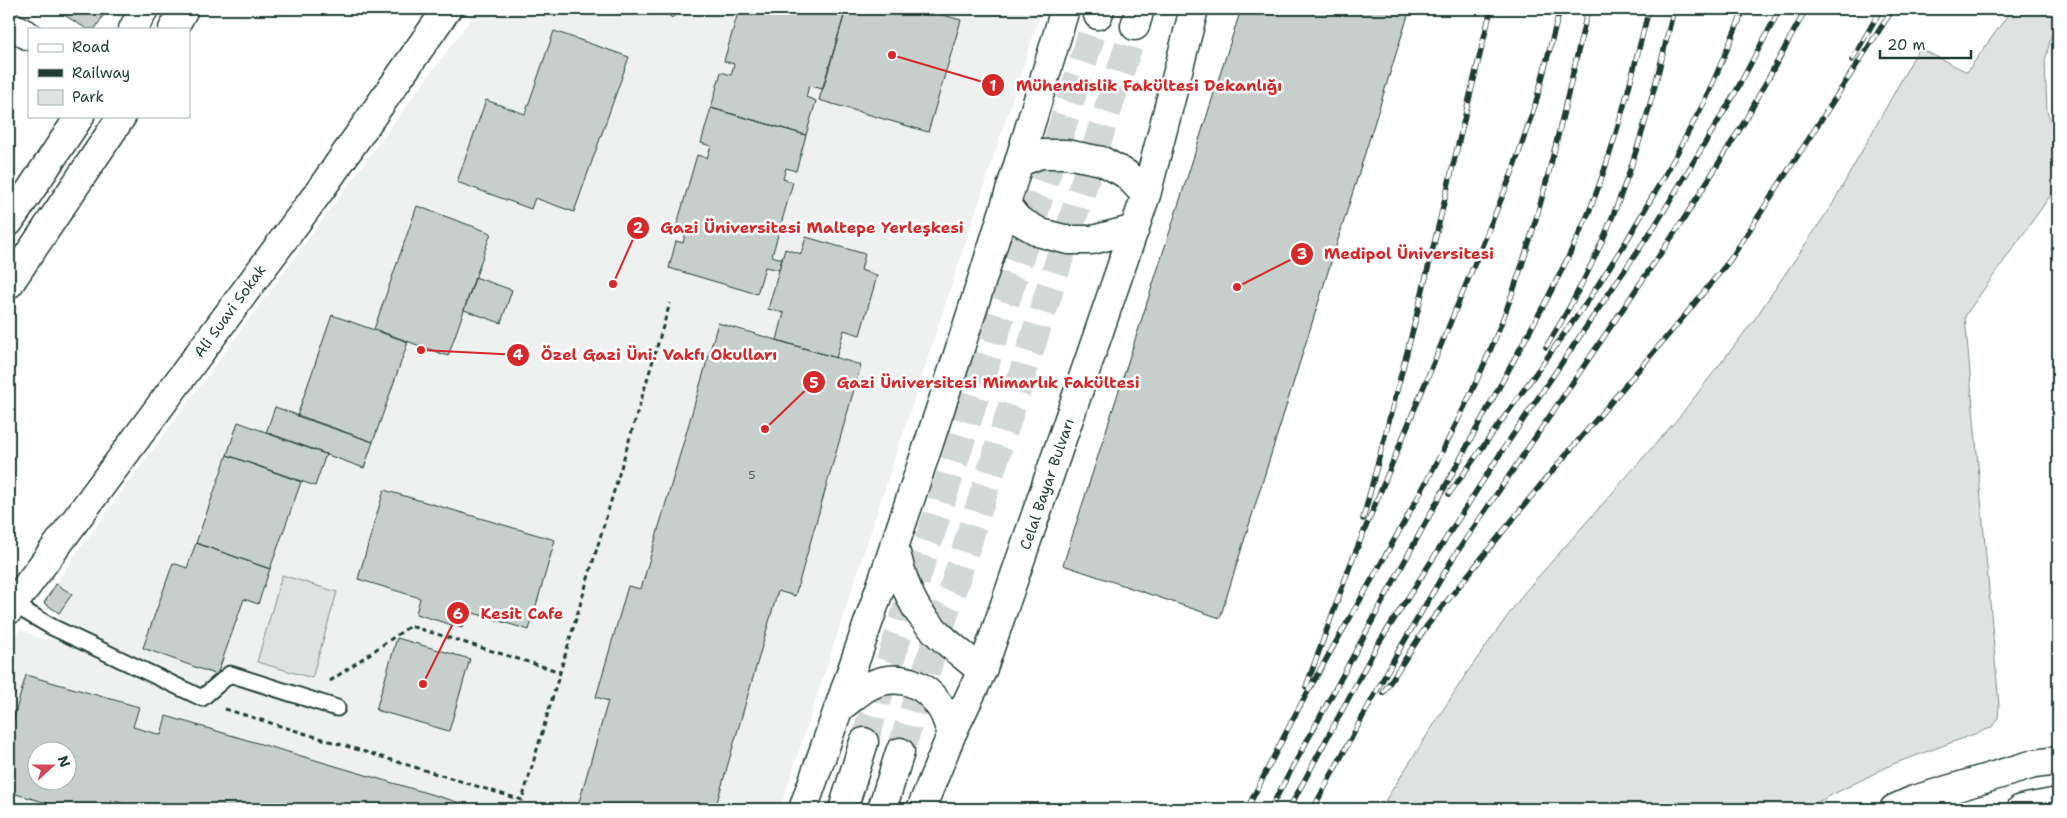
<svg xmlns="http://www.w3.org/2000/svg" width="2067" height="818" font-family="'Shantell Sans',sans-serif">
<rect width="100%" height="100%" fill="#fff"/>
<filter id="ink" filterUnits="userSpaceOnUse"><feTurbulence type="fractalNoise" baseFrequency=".02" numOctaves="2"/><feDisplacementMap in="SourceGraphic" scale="10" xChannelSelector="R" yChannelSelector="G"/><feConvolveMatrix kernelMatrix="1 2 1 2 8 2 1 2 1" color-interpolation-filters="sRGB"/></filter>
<g filter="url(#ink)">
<!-- built -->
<path fill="#eef1f0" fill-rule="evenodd" d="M478 9H1042L780 809H9V647L20 629 45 641 59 613 44 603 72 559ZM38 750H68V780H38Z"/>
<!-- green -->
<path fill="#dee3e2" stroke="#7e908b" d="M2012 9H2058L2045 61 2047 111 2058 143V185L1965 316 1999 705 1998 718 1991 728 1893 764 1804 809H1380L1466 674 1524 593 1680 416 1754 320 1832 205 1919 48 1967 72Z
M282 575 337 592 312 678 257 662Z"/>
<!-- building -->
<path fill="#c7cfcc" stroke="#1f3d34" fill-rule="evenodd" d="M54 9H107L95 29H87Z
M662 9H680L672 18Z
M739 9H832L831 12 844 16 823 89 809 86 806 97 816 101 806 135 711 108 721 72 731 75 734 64 724 61Z
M846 9H921L961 20 928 132 819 100Z
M1241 9H1410L1220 618 1063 565Z
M554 31 629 57 574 212 535 198 531 209 457 182 486 100 525 114Z
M711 108 806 135 796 171 786 168 783 179 793 182 772 256 782 259 779 270 765 267 757 294 669 268 676 241 683 243 686 231 676 228 697 155 707 158 711 146 701 143Z
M417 206 491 233 448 356 374 329Z
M806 237 865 254 861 270 877 276 860 335 844 330 836 358 777 340 784 313 768 309 785 249 801 254Z
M475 277 512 290 501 323 464 310Z
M332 315 408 342 373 442 297 416Z
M718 323 861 365 795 596 778 591 715 809H577L608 701 596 697 628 586 641 589Z
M275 407 373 442 364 468 266 433Z
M238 422 326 454 315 486 227 455Z
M227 455 301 482 270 569 196 543Z
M384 490 555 540 529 630 467 611 462 628 416 614 420 598 358 579Z
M196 543 270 569 258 604 244 599 217 675 143 648 173 563 187 568Z
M56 584 72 594 59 613 44 603Z
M397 638 470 659 449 731 376 710Z
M26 675 139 707 133 727 161 735 166 716 481 809H139L112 800 109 809H68L9 792V735ZM38 750H68V780H38Z"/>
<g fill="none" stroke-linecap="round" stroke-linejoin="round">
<!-- primary-tunnel -->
<path stroke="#d2d8d6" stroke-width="28" stroke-dasharray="28 14" stroke-linecap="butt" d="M864 742 1098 15
M900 752 1135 26"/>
<!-- lane casing -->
<g stroke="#1f3d34" stroke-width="19">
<path id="lane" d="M13 604 52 627 202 698 230 674 337 708"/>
</g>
<!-- street casing -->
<g stroke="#1f3d34" stroke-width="31">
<path id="street" d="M9 25 29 36
M9 610 321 189 447 9"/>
</g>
<!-- secondary casing -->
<g stroke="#1f3d34" stroke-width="31">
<path id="secondary" d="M1894 809 1914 800 2034 764 2058 761
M2021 809 2058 802"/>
</g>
<!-- primary casing -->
<g stroke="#1f3d34" stroke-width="31">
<path id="primary" d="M1098 15 1100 9
M1135 26 1140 9
M133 29 144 9
M173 29 184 9
M1020 162 1040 154H1066L1102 161 1126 174 1146 195
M1006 205 1018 220 1041 233 1068 240H1092L1135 229
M9 222 80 116
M9 284 122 116
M894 546C900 568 906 593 919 612 935 635 961 653 982 671
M839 708C849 701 859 691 871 685 899 672 925 683 941 708 946 715 948 725 952 733
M803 809C897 545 986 278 1065 9
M843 809 864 742
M882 809 900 752
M921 809 952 733 982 671 1146 195 1194 9"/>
</g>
<!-- path -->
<path stroke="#1f3d34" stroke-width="3" stroke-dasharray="5 4" stroke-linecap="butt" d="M330 681 410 626 561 672
M225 709 522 800 670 303"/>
<!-- lane -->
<use href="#lane" stroke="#fff" stroke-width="15"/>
<!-- street -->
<use href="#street" stroke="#fff" stroke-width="28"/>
<!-- secondary -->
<use href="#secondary" stroke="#fff" stroke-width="28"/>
<!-- primary -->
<use href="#primary" stroke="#fff" stroke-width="28"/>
<!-- rail casing -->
<g stroke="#1f3d34" stroke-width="5.5">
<path id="rail" d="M1852 60 1881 9
M1546 347C1586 283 1617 214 1639 142 1653 98 1663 53 1674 9
M1449 494 1587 302 1627 240 1669 168 1706 99 1744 9
M1363 519 1416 318 1491 9
M1306 687 1351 563 1512 173 1536 102 1560 9
M1383 693 1426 627 1543 482 1686 314 1730 260 1893 9
M1247 809C1263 778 1279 746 1295 715 1364 589 1442 468 1497 334 1539 230 1562 118 1588 9
M1270 809 1546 301C1562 270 1578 239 1591 207 1616 143 1632 76 1649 9
M1289 809 1375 649 1502 451 1656 224 1734 95 1780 9
M1313 809 1395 657 1453 558 1680 225 1745 121 1806 9"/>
</g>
<!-- rail -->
<use href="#rail" stroke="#fff" stroke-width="4" stroke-dasharray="11" stroke-linecap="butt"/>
</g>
</g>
<g text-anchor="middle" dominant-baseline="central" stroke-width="5" stroke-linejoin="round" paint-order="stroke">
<!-- number labels -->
<g font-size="12" fill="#49625a">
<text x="752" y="475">5</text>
</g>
<!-- street labels -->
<g font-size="15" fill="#1f3d34" stroke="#fff">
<text transform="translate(230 311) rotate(-54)">Ali Suavi Sokak</text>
<text transform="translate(1047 484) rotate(-71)">Celal Bayar Bulvarı</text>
</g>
</g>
<!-- callouts -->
<path fill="none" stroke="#d62828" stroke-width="2" d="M892 55L993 85M613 284L638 228M1237 287L1302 254M421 350L518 355M765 429L814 382M423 684L458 613"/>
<g fill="#d62828" stroke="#fff" stroke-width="2">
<circle cx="892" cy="55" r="5"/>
<circle cx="613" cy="284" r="5"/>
<circle cx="1237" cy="287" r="5"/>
<circle cx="421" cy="350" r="5"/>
<circle cx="765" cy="429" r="5"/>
<circle cx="423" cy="684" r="5"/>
<circle cx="993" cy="85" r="12"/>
<circle cx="638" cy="228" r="12"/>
<circle cx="1302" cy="254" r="12"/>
<circle cx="518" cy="355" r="12"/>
<circle cx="814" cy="382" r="12"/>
<circle cx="458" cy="613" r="12"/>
</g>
<g font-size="15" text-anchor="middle" font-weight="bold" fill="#fff">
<text x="993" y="91">1</text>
<text x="638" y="233">2</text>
<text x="1302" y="259">3</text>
<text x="518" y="360">4</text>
<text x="814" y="388">5</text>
<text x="458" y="619">6</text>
</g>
<g font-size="16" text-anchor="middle" font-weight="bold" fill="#d62828" stroke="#fff" stroke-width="5" stroke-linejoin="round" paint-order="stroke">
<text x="1149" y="91">Mühendislik Fakültesi Dekanlığı</text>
<text x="812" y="233">Gazi Üniversitesi Maltepe Yerleşkesi</text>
<text x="1409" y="259">Medipol Üniversitesi</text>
<text x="659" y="360">Özel Gazi Üni. Vakfı Okulları</text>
<text x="988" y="388">Gazi Üniversitesi Mimarlık Fakültesi</text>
<text x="522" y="619">Kesit Cafe</text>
</g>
<!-- margin -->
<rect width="2067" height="818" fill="none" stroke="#fff" stroke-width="30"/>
<rect x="15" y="15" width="2037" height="788" fill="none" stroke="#1f3d34" stroke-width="2" filter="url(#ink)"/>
<!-- legend -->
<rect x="28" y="28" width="162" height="90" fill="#ffffff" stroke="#a5b1ae"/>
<rect x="38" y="44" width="25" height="8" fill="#ffffff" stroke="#a5b1ae"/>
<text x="72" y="52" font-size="15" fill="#1f3d34">Road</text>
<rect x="38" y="69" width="25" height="8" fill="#1f3d34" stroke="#a5b1ae"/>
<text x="72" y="78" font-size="15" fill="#1f3d34">Railway</text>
<rect x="38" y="90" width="25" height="15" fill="#dee3e2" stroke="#a5b1ae"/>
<text x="72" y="102" font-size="15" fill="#1f3d34">Park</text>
<!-- north arrow -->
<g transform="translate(52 766) rotate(69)"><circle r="24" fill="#ffffff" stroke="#a5b1ae"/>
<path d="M0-4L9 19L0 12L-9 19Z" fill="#d1495b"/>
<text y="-8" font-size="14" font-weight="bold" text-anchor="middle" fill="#1f3d34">N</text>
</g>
<!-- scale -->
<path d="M1880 50v8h91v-8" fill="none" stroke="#1f3d34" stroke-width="2.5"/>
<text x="1887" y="50" font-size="15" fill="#1f3d34" stroke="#ffffff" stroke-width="4" paint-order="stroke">20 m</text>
</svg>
